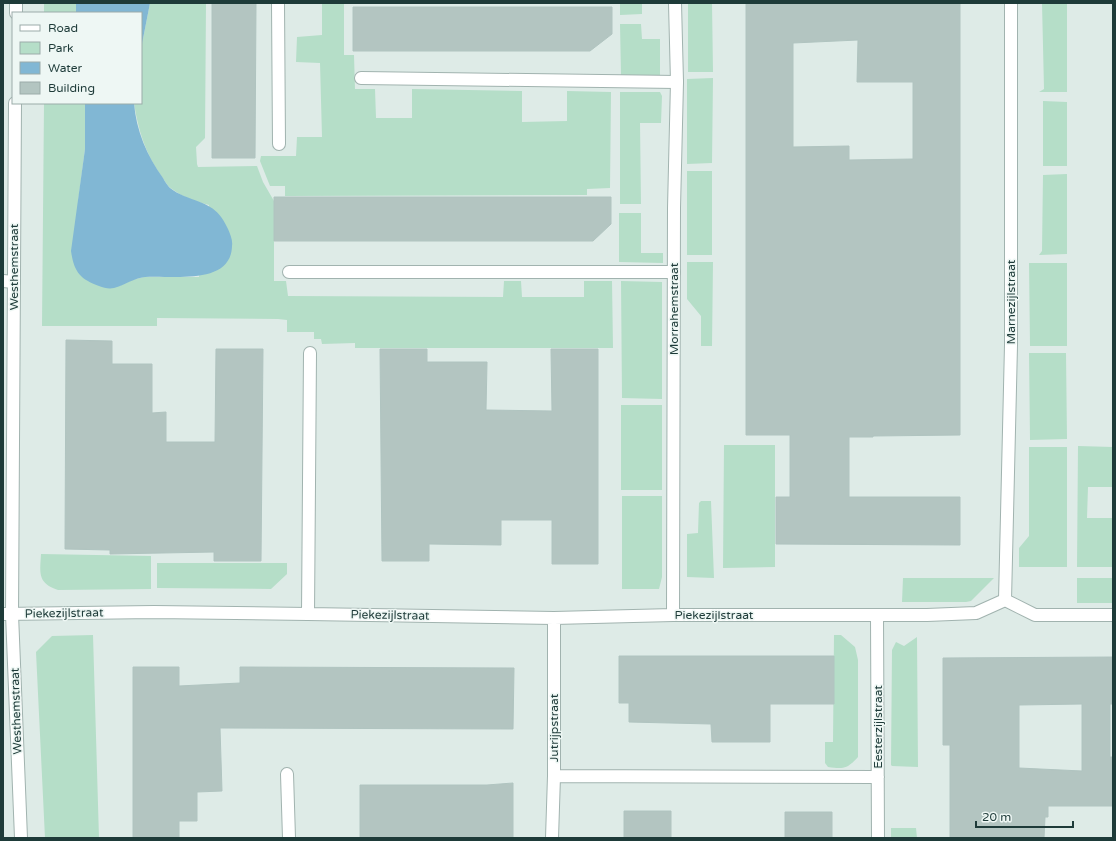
<svg xmlns="http://www.w3.org/2000/svg" width="1116" height="841" font-family="'Varela Round',sans-serif">
<rect width="100%" height="100%" fill="#deebe7"/>
<!-- green -->
<path fill="#b5dec8" d="M44 3H76V13H44Z
M150 3H206L205 138 196 147 197 164 198 167 257 166 263 182 274 201V281H286L288 296 503 297 504 281H521L522 297H584V281H612L613 348H355V343L322 344 321 339H314V332H287V320L278 319 157 318V326H42L44 103H85V149L78 202 119 286 132 280 144 277H199L209 205C197 202 182 197 172 189 168 187 165 181 162 177 146 155 138 130 134 103H141V49Z
M322 3H344V55H354L355 89H375L376 118H412V89L522 91V122L567 121V91L611 92 610 188 587 189V195L285 196V186H270L260 161 261 156H296L297 137H322L320 63 296 62 297 37 322 35Z
M620 3H642V14L620 15Z
M688 3H712L713 72H688Z
M1042 3H1067V92H1039L1044 89Z
M620 24H641L642 39H660V75H621Z
M713 78 712 163 687 164V79Z
M620 92H660L662 96 661 123H640L641 204H620Z
M1043 101 1067 102V166H1043Z
M687 171H712V255H687Z
M1067 174V254L1039 255 1042 251 1043 175Z
M619 213H641V253H663V263L619 262Z
M687 262H713L712 346H701V316L687 299Z
M1029 263H1067V346H1030Z
M621 281 662 282V399L622 398Z
M1029 353H1066L1067 439 1030 440Z
M621 405H662V490H621Z
M724 445H775V567L723 568Z
M1078 446 1113 447V487H1088L1087 518H1113V567H1077Z
M1029 447H1067V567H1019V548L1029 536Z
M622 496H662V577L659 589H622Z
M701 501H711L714 578 687 577V534L698 533 699 503Z
M41 554 151 556V589L58 590C37 583 40 573 41 554Z
M157 563H287V574L271 589 157 588Z
M903 578H994L971 601 966 602H902Z
M1077 578H1113V603H1077Z
M93 635 99 838H45L36 652 52 636Z
M834 635H841L855 647 858 660V757C847 769 844 769 828 767L825 763V742H833Z
M917 637 918 767 892 766 891 765 892 650 896 642 904 646Z
M891 828H916L917 838H891Z"/>
<!-- water -->
<path fill="#81b7d4" d="M76 3H150L141 49V13H76Z
M85 103H134C136 130 147 156 163 178 165 182 168 186 170 188 174 191 179 194 184 196 206 205 217 205 228 229 230 234 233 240 232 246 231 286 172 275 145 277 134 278 125 285 114 288 109 289 104 288 99 286 80 279 74 272 71 251L85 149Z"/>
<!-- building -->
<path fill="#b3c5c1" stroke="#b0c4c0" fill-rule="evenodd" d="M212 3H256L255 158H212Z
M746 3H960V435L873 436V437H849V497H960V545L776 544V497H790V435H746ZM858 40 857 82H913V159L849 160V146L793 147V43Z
M353 7H612V34L590 51H353Z
M274 197H611V224L593 241H274Z
M66 340 112 341V364H152V413L166 412V442H215L216 349H263L261 561H214V552L110 554V550L65 549Z
M380 349H427V362H487L486 410 552 411 551 349H598V564H552V520H501V545L429 544V561H382Z
M619 656H834V704H770V742H712L711 724 629 722V703H619Z
M1113 657V704H1110V757H1113V806H1048V817H1045L1044 838H950V745H943V658ZM1082 704V771L1019 768V705Z
M133 667H179V686L240 683V667L514 668 513 729 220 728 222 791 197 792V821H179V838H133Z
M513 783V838H360V785H487Z
M624 811H671V838H624Z
M785 812H832V838H785Z"/>
<g fill="none" stroke-linecap="round" stroke-linejoin="round">
<!-- service casing -->
<g stroke="#a1b3af" stroke-width="14">
<path id="service" d="M278 3 279 144
M361 78 677 82
M289 272H674"/>
</g>
<!-- minor casing -->
<g stroke="#a1b3af" stroke-width="14">
<path id="minor" d="M3 281 14 282
M1005 600 1011 345V3
M3 614 154 612 308 614 554 618 673 615H927L976 613 1005 600 1035 615H1113
M308 614 310 353
M673 615 674 208 677 82 675 3
M877 616 878 838
M287 774 289 838
M554 776 878 777
M552 838 554 776V618"/>
</g>
<!-- tertiary casing -->
<g stroke="#a1b3af" stroke-width="14">
<path id="tertiary" d="M16 13V3
M15 103 12 614 21 838"/>
</g>
<!-- service -->
<use href="#service" stroke="#fff" stroke-width="12"/>
<!-- minor -->
<use href="#minor" stroke="#fff" stroke-width="12"/>
<!-- tertiary -->
<use href="#tertiary" stroke="#fff" stroke-width="12"/>
</g>
<g text-anchor="middle" dominant-baseline="central" stroke-width="3" stroke-linejoin="round" paint-order="stroke">
<!-- street labels -->
<g font-size="12" fill="#1e3b39" stroke="#eef7f4">
<text transform="translate(14 267) rotate(-90)">Westhemstraat</text>
<text transform="translate(1011 302) rotate(-90)">Marnezijlstraat</text>
<text transform="translate(674 309) rotate(-90)">Morrahemstraat</text>
<text transform="translate(64 613) rotate(-1)">Piekezijlstraat</text>
<text transform="translate(390 615) rotate(1)">Piekezijlstraat</text>
<text x="714" y="615">Piekezijlstraat</text>
<text transform="translate(16 711) rotate(-92)">Westhemstraat</text>
<text transform="translate(878 727) rotate(-90)">Eesterzijlstraat</text>
<text transform="translate(554 728) rotate(-90)">Jutrijpstraat</text>
</g>
</g>
<!-- border -->
<rect width="1116" height="841" fill="none" stroke="#1e3b39" stroke-width="8"/>
<!-- legend -->
<rect x="12" y="12" width="130" height="92" fill="#eef7f4" stroke="#9baca9"/>
<rect x="20" y="25" width="20" height="6" fill="#ffffff" stroke="#9baca9"/>
<text x="48" y="32" font-size="12" fill="#1e3b39">Road</text>
<rect x="20" y="42" width="20" height="12" fill="#b5dec8" stroke="#9baca9"/>
<text x="48" y="52" font-size="12" fill="#1e3b39">Park</text>
<rect x="20" y="62" width="20" height="12" fill="#81b7d4" stroke="#9baca9"/>
<text x="48" y="72" font-size="12" fill="#1e3b39">Water</text>
<rect x="20" y="82" width="20" height="12" fill="#b3c5c1" stroke="#9baca9"/>
<text x="48" y="92" font-size="12" fill="#1e3b39">Building</text>
<!-- scale -->
<path d="M976 821v6h97v-6" fill="none" stroke="#1e3b39" stroke-width="2"/>
<text x="982" y="821" font-size="12" fill="#1e3b39" stroke="#eef7f4" stroke-width="3" paint-order="stroke">20 m</text>
</svg>
